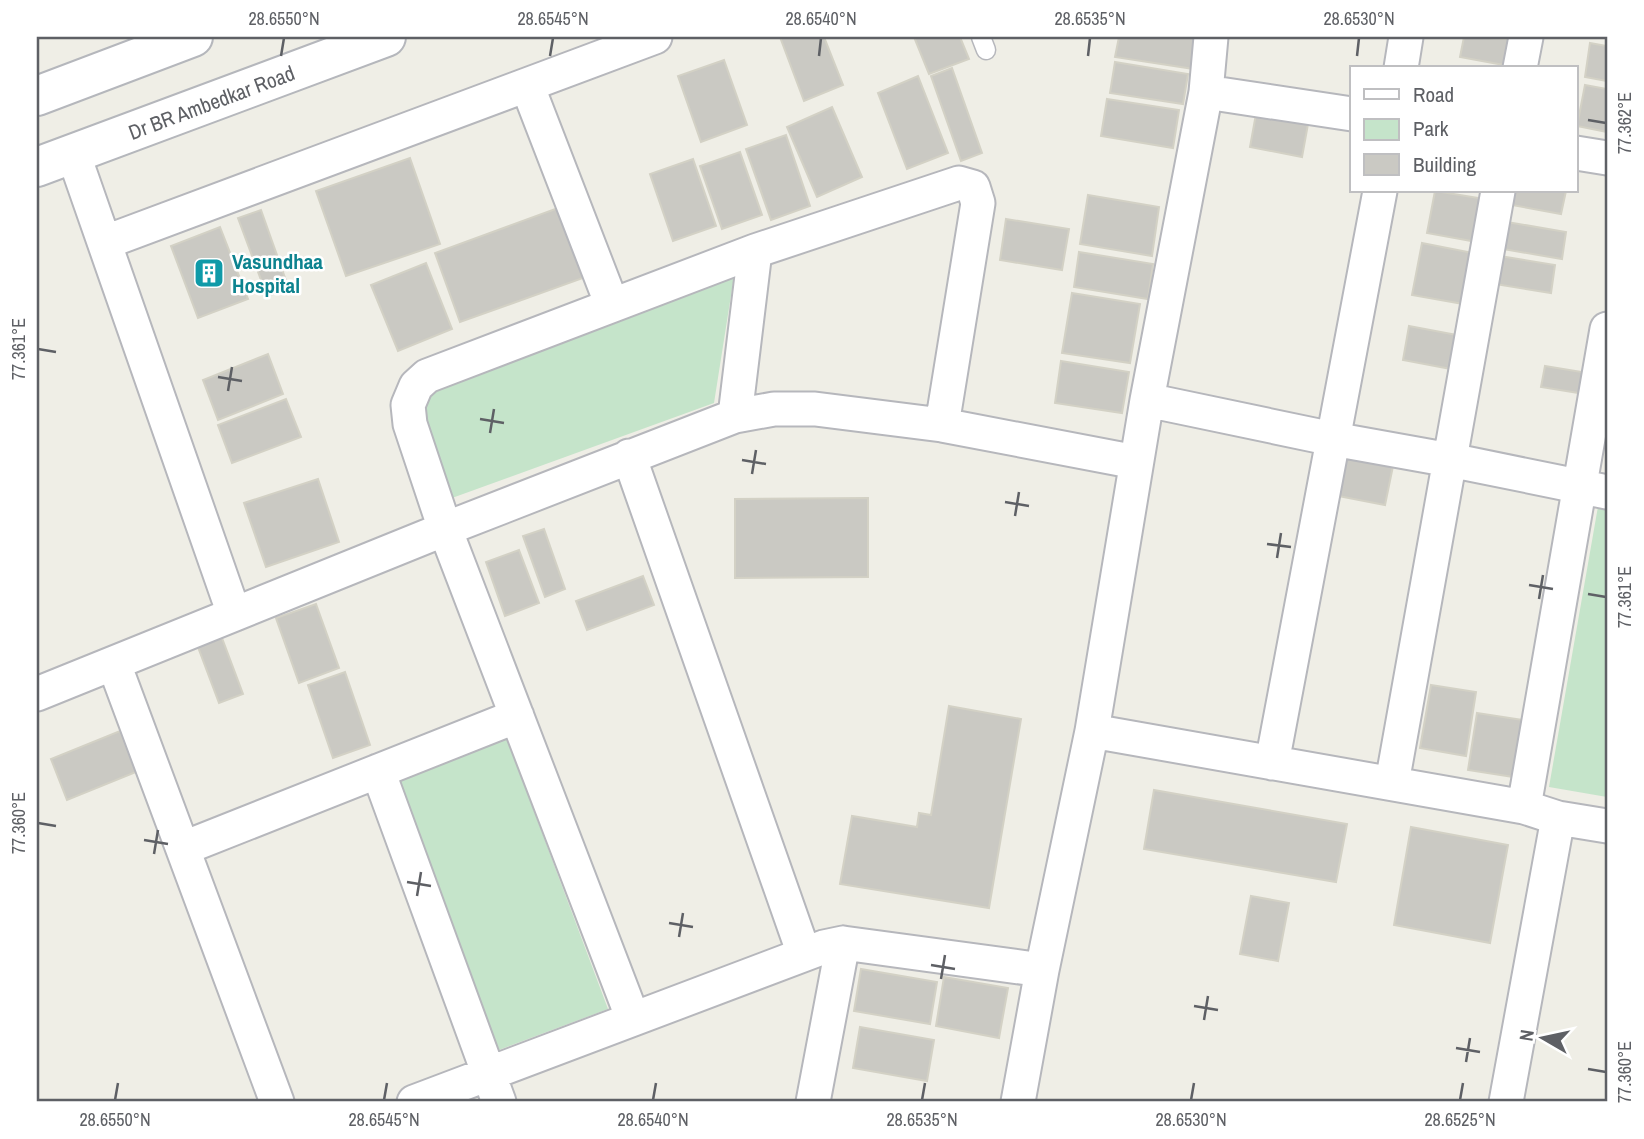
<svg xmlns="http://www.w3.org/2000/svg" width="1644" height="1139" font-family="'Archivo Narrow',sans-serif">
<rect width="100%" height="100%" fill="#efeee6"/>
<!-- green -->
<path fill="#c5e4ca" d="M735 270 714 403 452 498 413 393Z
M1600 495 1607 496V797L1549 787Z
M507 739 608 1009 496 1051 396 782Z"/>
<!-- building -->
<path fill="#cac9c3" stroke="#d3d1c5" stroke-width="2" d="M780 37H824L843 85 804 101Z
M914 37H960L969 59 929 74Z
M1119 37H1199L1194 69 1115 57Z
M1464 37 1509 39 1504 65 1460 57Z
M1590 43 1607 46V81L1585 77Z
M724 60 747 125 701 142 678 76Z
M1115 62 1188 74 1183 104 1110 93Z
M952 68 982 153 961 161 931 76Z
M918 76 948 153 907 169 878 93Z
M1585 85 1607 89V132L1577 126Z
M1107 99 1179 110 1173 148 1101 136Z
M1258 103 1310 113 1302 157 1250 147Z
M832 107 862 177 817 197 787 127Z
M786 135 810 206 771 220 746 149Z
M740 152 762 215 722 229 700 166Z
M410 158 440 244 346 276 316 191Z
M693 159 716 226 673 241 650 174Z
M1435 191 1485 199 1477 242 1427 233Z
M1515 191H1566L1561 214 1512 205Z
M1088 195 1159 207 1152 256 1080 244Z
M558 208 583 278 460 322 435 253Z
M261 210 289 289 267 296 238 218Z
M1006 219 1069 229 1062 270 1000 260Z
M1507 222 1566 232 1562 259 1503 249Z
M220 227 248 299 198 318 171 246Z
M1422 243 1478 254 1469 305 1412 295Z
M1079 252 1153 264 1148 299 1074 287Z
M1500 256 1555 265 1551 293 1495 284Z
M426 263 452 329 398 351 371 285Z
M1072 293 1140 304 1130 363 1062 353Z
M1409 326 1457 335 1451 369 1403 360Z
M268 354 283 394 218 420 203 380Z
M1061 361 1129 372 1122 413 1055 403Z
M1545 366 1594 374 1591 395 1541 387Z
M286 399 301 437 232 463 218 425Z
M1340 456 1393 466 1385 505 1333 495Z
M318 479 339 542 266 567 244 503Z
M868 498V577L735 578V499Z
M544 529 565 589 545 597 523 536Z
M519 550 539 603 505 616 486 562Z
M643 576 654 605 587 630 576 601Z
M316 604 339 668 299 683 276 618Z
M222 638 243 694 219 703 198 647Z
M345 672 370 745 333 758 308 685Z
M1431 685 1476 692 1466 756 1420 748Z
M949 706 1021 719 989 908 840 884 852 816 917 827 919 813 931 815Z
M1477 713 1529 721 1520 778 1468 770Z
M120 731 136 772 67 800 51 759Z
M1154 790 1347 824 1336 882 1144 849Z
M1411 827 1508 845 1490 943 1394 925Z
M1251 896 1289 903 1278 961 1240 954Z
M861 969 937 982 930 1024 854 1011Z
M944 977 1008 988 999 1038 936 1026Z
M860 1027 934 1040 927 1081 853 1068Z"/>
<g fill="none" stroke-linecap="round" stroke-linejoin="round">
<!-- lane casing -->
<g stroke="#b6b7bc" stroke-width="21">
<path id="lane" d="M981 37 986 50"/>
</g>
<!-- street casing -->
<g stroke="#b6b7bc" stroke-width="37">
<path id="street" d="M1401 68 1406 37
M1520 68 1526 37
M527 85 612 305
M1206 92 1352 114
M73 153 234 614
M1576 153 1607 158
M106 242 655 37
M1147 400 1333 439 1450 460 1607 492
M735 416 755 251
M629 456 804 954
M114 664 277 1102
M37 694 445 529 735 416 774 409H815L942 425 1136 462
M1092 731 1524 807 1558 818 1607 826
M1272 763 1380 191
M378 771 499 1102
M1392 783 1498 191
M1524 807 1607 329
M184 848 517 716
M633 1019 445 529 410 424 408 405 416 386 427 376 755 251 959 183 973 187 978 203 942 425
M414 1102 824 947 843 943 1042 970
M813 1102 843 943
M1018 1102 1042 970 1092 731 1147 400 1206 92 1211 37
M1506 1102 1558 818"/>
</g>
<!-- secondary casing -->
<g stroke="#b5b7bc" stroke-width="42">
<g id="secondary">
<path d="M37 96 193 37"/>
<path id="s1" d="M37 167 386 37"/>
</g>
</g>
<!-- lane -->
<use href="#lane" stroke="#fff" stroke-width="18"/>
<!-- street -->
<use href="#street" stroke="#fff" stroke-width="33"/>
<!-- secondary -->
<use href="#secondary" stroke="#fff" stroke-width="38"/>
</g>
<!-- ticks -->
<path fill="none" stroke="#5e6065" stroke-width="2.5" d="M281 56 284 38M550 56 553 38M819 56 821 38M1088 56 1090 38M1357 56 1359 38M1588 120 1606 123M38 349 56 352M218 377 242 381M228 391 232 367M480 419 504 423M490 433 494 409M742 460 766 464M752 474 756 450M1005 502 1029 506M1015 516 1019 492M1267 544 1291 547M1277 558 1281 533M1529 585 1553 589M1588 594 1606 597M1539 599 1543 575M38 823 56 826M144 840 168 844M154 854 158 830M407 882 431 886M417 896 421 872M669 923 693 927M679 937 683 913M931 965 955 969M941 979 945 955M1194 1006 1218 1010M1204 1020 1208 996M1456 1048 1480 1052M1466 1062 1470 1038M1588 1069 1606 1072M115 1100 118 1083M384 1100 387 1083M653 1100 656 1083M922 1100 925 1083M1191 1100 1194 1083M1460 1100 1463 1083"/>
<!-- icons -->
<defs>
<g id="building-square" transform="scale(1.575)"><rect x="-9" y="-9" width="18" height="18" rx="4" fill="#0f9aa8" stroke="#fff"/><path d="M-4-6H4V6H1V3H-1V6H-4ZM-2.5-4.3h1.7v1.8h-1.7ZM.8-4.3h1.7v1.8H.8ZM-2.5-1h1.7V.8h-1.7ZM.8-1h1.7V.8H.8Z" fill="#fff"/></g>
</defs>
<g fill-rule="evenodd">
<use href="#building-square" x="209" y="273"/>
</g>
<g text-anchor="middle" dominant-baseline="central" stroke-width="5" stroke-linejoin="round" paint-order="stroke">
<!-- street labels -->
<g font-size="21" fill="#5e6065" stroke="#fff">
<text stroke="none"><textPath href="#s1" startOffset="186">Dr BR Ambedkar Road</textPath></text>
</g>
<!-- culture labels -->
<g font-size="21" font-weight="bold" fill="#0d838f" stroke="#fff" text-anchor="start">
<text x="232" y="261">Vasundhaa<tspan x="232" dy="24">Hospital</tspan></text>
</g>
</g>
<!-- border -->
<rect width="1644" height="1139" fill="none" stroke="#ffffff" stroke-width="77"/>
<!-- legend -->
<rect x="1350" y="66" width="228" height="126" fill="#ffffff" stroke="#bfbfc1" stroke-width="2"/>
<rect x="1364" y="89" width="35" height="10" fill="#ffffff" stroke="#bfbfc1" stroke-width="2"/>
<text x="1413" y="102" font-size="21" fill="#5e6065">Road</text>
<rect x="1364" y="119" width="35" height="21" fill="#c5e4ca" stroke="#bfbfc1" stroke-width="2"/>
<text x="1413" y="136" font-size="21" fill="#5e6065">Park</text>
<rect x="1364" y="154" width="35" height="21" fill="#cac9c3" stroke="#bfbfc1" stroke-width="2"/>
<text x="1413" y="172" font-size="21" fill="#5e6065">Building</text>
<!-- north arrow -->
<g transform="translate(1543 1038) rotate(279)" stroke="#ffffff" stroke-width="5" paint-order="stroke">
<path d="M0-5L12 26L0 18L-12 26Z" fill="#5e6065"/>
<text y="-10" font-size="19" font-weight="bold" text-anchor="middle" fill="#5e6065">N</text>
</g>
<rect x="38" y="38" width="1568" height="1062" fill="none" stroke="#5e6065" stroke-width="2.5"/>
<g font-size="18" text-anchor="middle" fill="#5e6065">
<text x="284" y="25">28.6550°N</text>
<text x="553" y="25">28.6545°N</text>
<text x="821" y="25">28.6540°N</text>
<text x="1090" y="25">28.6535°N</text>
<text x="1359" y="25">28.6530°N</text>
<text transform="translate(1625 123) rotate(-90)" y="6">77.362°E</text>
<text transform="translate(19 349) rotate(-90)" y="6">77.361°E</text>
<text transform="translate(1625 597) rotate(-90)" y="6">77.361°E</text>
<text transform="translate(19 823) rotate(-90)" y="6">77.360°E</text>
<text transform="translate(1625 1072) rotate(-90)" y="6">77.360°E</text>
<text x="115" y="1126">28.6550°N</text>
<text x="384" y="1126">28.6545°N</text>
<text x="653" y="1126">28.6540°N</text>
<text x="922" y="1126">28.6535°N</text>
<text x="1191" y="1126">28.6530°N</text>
<text x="1460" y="1126">28.6525°N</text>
</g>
</svg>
